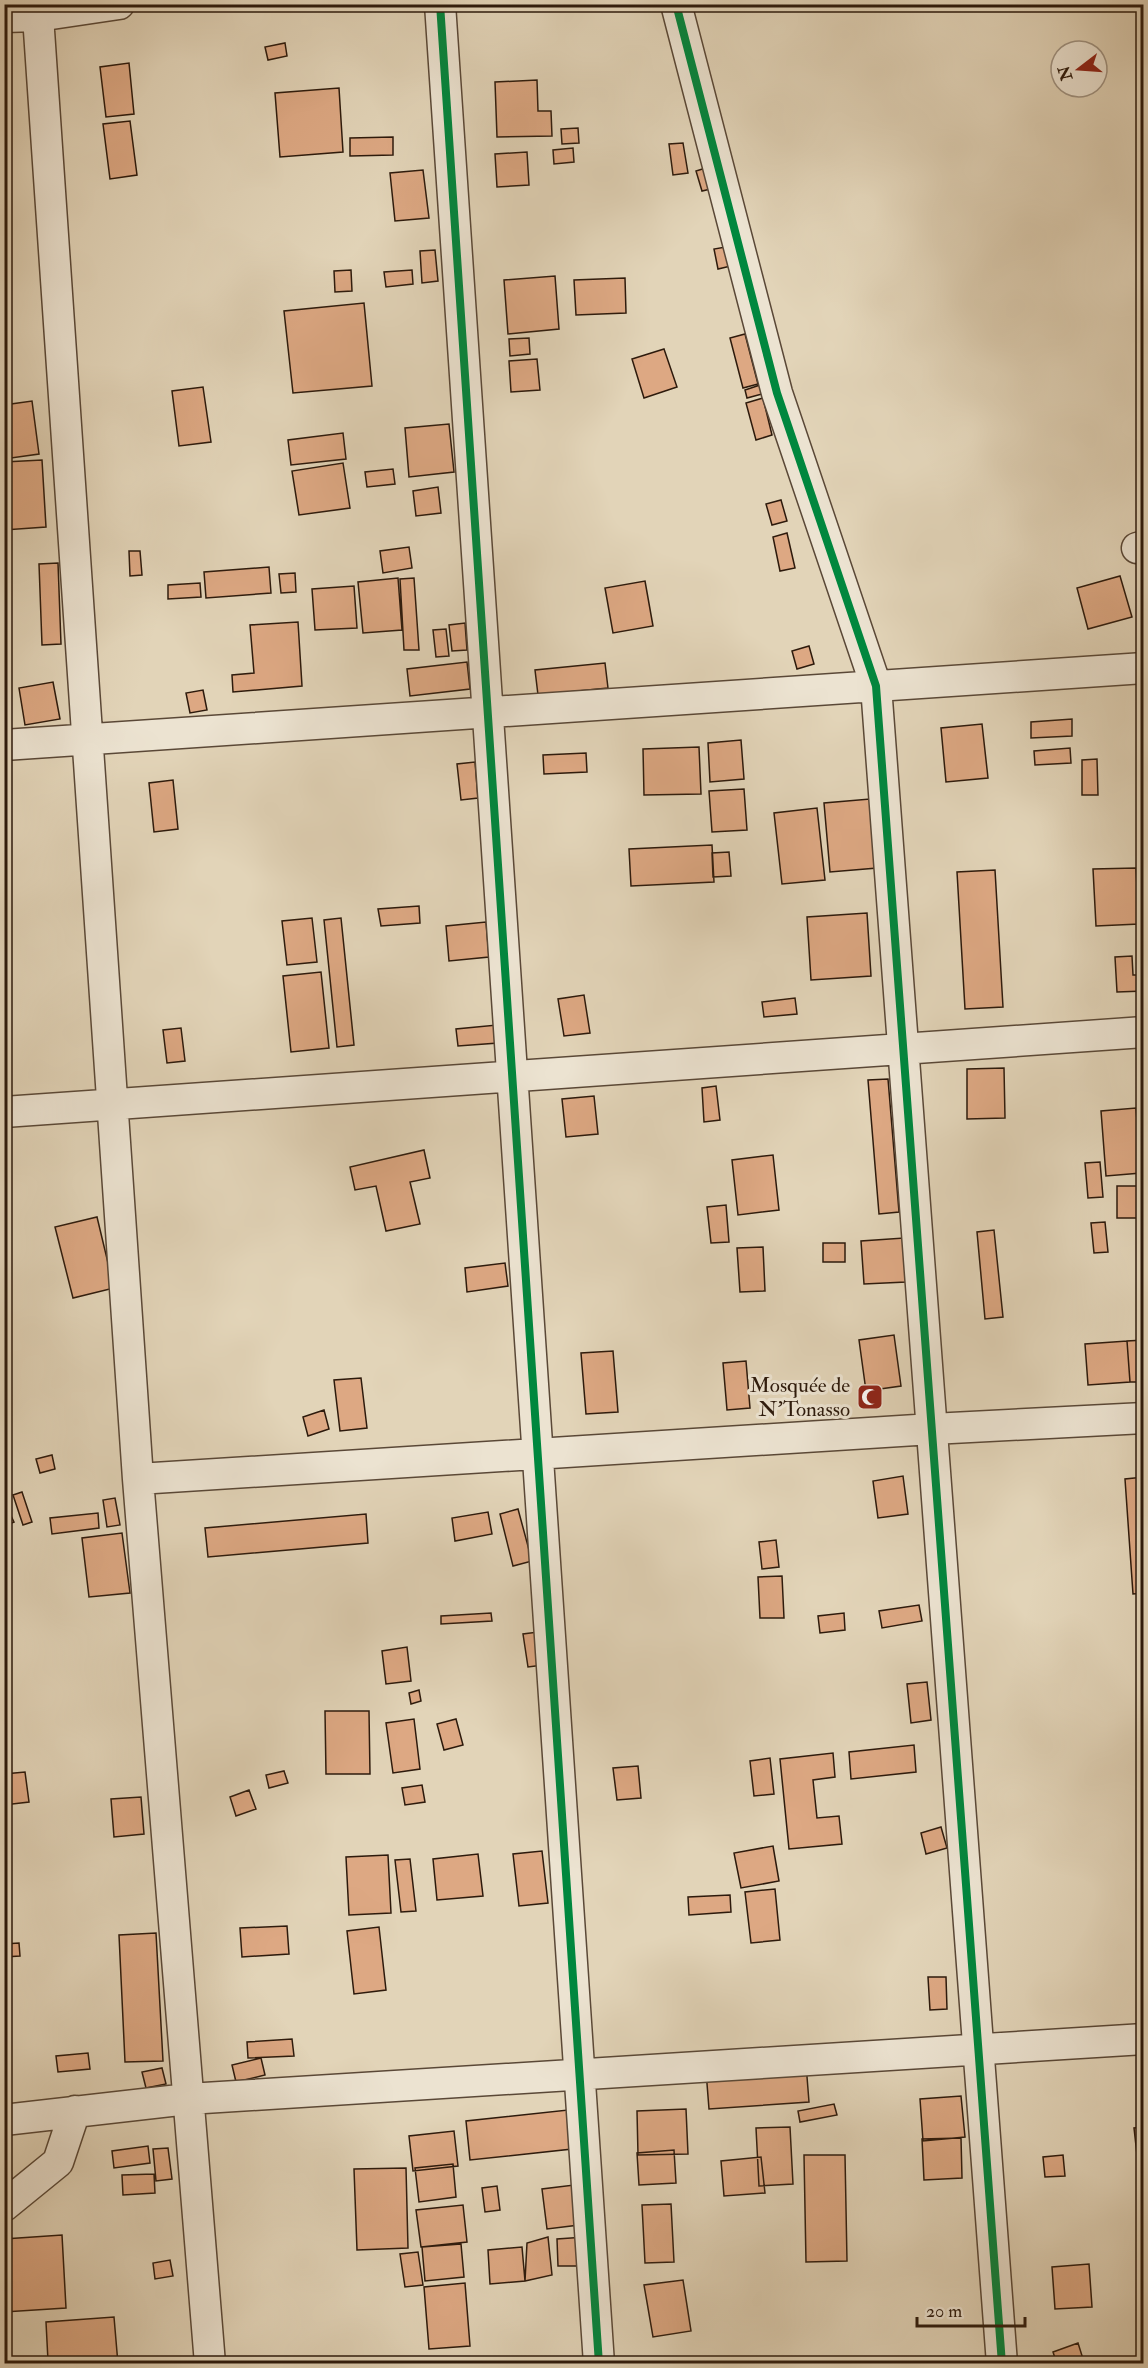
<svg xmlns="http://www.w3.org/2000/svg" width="1148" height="2368" font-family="'IM FELL Double Pica',serif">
<rect width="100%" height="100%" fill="#e2d4b8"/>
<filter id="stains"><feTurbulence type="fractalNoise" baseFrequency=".00333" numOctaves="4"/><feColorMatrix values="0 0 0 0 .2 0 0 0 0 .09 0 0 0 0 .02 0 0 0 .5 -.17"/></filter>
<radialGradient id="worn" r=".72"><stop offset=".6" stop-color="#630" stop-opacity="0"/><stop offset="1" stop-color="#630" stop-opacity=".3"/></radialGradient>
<!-- building -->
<path fill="#dda883" stroke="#2d1a0c" stroke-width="1.5" d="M285 43 287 56 268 60 265 47Z
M129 63 134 114 106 117 100 67Z
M537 80 538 111H551L552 136 497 137 495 82Z
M339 88 343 152 280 157 275 93Z
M130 121 137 175 110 179 103 124Z
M578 128 579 143 562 144 561 129Z
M393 137V155L350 156V138Z
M683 143 688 173 673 175 669 144Z
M573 148 574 162 554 164 553 150Z
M527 152 529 185 497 187 495 154Z
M709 167 715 188 702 191 696 171Z
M423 170 429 218 395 221 390 173Z
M731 246 735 265 718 269 714 249Z
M435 250 438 281 422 283 420 251Z
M351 270 352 291 335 292 334 271Z
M412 270 413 284 386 287 384 272Z
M555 276 559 329 508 334 504 280Z
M625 278 626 313 576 315 574 280Z
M364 303 372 386 293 393 284 311Z
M745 334 758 384 743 388 730 338Z
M529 338 530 354 510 356 509 339Z
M664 349 677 387 644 398 632 359Z
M537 359 540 390 511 392 509 361Z
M760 385 762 394 747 398 745 390Z
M203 387 211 442 179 446 172 391Z
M763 398 772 435 756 440 746 403Z
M32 401 39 454 4 459V405Z
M449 424 454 472 409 477 405 428Z
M343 433 346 459 291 465 288 440Z
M42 460 46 527 4 530V462Z
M343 463 350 508 299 515 292 471Z
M393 469 395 484 367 487 365 472Z
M438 487 441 513 416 516 413 491Z
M781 500 787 521 772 525 766 504Z
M787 533 795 568 780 571 773 537Z
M409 547 412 568 383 573 380 551Z
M129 551H140L142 575 130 576Z
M58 563 61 644 42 645 39 564Z
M269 567 271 593 206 598 204 572Z
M295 573 296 592 281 593 279 574Z
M1120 576 1132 617 1088 629 1077 588Z
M398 578 402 630 363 633 358 582Z
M414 578 419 650H404L400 579Z
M645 581 653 626 613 633 605 588Z
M200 583 201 597 168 599V585Z
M354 586 357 628 315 630 312 589Z
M298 622 302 686 233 692 232 675 254 673 250 625Z
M465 623 467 650 452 651 449 625Z
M446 629 449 656 436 657 433 630Z
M809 646 814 664 797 669 792 651Z
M467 662 470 689 410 696 407 669Z
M605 663 608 688 538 695 535 670Z
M53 682 60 719 25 725 19 688Z
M203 690 207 710 190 713 186 693Z
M1072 719V736L1031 738V722Z
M982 724 988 778 946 782 941 728Z
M741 740 744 779 710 782 708 743Z
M699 747 701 794 644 795 643 749Z
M1070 748 1071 763 1035 765 1034 751Z
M586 753 587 772 544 774 543 755Z
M1097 759 1098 795H1082V760Z
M475 762 478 798 461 800 457 764Z
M173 780 178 829 154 832 149 783Z
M744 789 747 830 712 832 709 791Z
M870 799 877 868 830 872 824 803Z
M817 808 825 880 782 884 774 813Z
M712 845 714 882 631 886 629 849Z
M729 852 731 876 713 877 712 853Z
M1136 868 1139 924 1096 926 1093 869Z
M995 870 1003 1007 965 1009 957 872Z
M419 906 420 923 381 926 378 909Z
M867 913 871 976 811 980 807 917Z
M312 918 317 962 287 965 282 921Z
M341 918 354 1045 337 1047 324 920Z
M486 922 489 957 449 961 446 926Z
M1132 956 1133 975H1144V991L1117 992 1115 957Z
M321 972 329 1048 291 1052 283 976Z
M584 995 590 1033 564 1036 558 999Z
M795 998 797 1014 764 1017 762 1002Z
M497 1025 498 1043 458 1046 456 1029Z
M181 1028 185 1061 167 1063 163 1030Z
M1004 1068 1005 1118 967 1119V1069Z
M888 1079 899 1212 879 1214 868 1080Z
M716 1086 720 1120 704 1122 702 1088Z
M594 1096 598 1134 566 1137 562 1099Z
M1136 1108 1141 1173 1106 1176 1101 1111Z
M424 1150 430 1178 410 1182 420 1224 386 1231 376 1186 355 1190 350 1167Z
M773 1155 779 1210 738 1215 732 1160Z
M1100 1162 1103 1197 1088 1198 1085 1163Z
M1117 1186H1144V1218H1117Z
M726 1205 729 1242 711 1243 707 1207Z
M97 1217 114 1288 73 1298 55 1227Z
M1105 1222 1108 1252 1094 1253 1091 1223Z
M994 1230 1003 1317 985 1319 977 1232Z
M904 1238 906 1282 864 1284 861 1241Z
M823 1243H845V1262H823Z
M763 1247 765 1291 740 1292 737 1248Z
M505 1263 508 1286 467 1292 465 1268Z
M894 1335 901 1386 866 1391 859 1340Z
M1144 1340V1382H1130L1127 1341Z
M1127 1341 1130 1382 1088 1385 1085 1344Z
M613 1351 618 1412 586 1414 581 1353Z
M746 1361 750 1408 727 1410 723 1363Z
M361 1378 367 1428 340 1431 334 1380Z
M324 1410 329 1429 308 1436 303 1417Z
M52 1455 55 1469 40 1473 36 1459Z
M903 1476 908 1514 878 1518 873 1481Z
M1144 1477V1593L1133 1594 1125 1479Z
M22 1492 32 1522 23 1525 13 1495Z
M115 1498 120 1525 107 1527 103 1500Z
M4 1501 14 1522 4 1526Z
M518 1509 532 1561 513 1566 500 1514Z
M488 1512 492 1534 455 1541 452 1518Z
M98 1513 99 1528 52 1534 50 1518Z
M366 1514 368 1543 208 1557 205 1528Z
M122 1533 130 1593 89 1597 82 1538Z
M776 1540 779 1567 762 1569 759 1542Z
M782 1576 784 1618H760L758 1577Z
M919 1605 922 1621 882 1628 879 1611Z
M491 1613 492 1621 441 1624V1616Z
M844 1613 845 1630 820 1633 818 1616Z
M538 1632 543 1665 528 1667 523 1634Z
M407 1647 411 1681 386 1684 382 1651Z
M927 1682 931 1720 911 1723 907 1684Z
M419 1690 421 1701 411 1704 409 1693Z
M325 1711H369L370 1774H326Z
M414 1719 420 1769 393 1773 386 1723Z
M456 1719 463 1745 444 1750 437 1724Z
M914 1745 916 1772 851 1779 849 1752Z
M833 1753 835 1777 813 1780 817 1818 839 1816 842 1844 789 1849 780 1759Z
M770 1758 774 1794 754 1796 750 1761Z
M638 1766 641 1798 617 1800 613 1768Z
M284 1771 288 1783 269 1788 266 1775Z
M25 1772 29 1802 4 1805V1774Z
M422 1785 425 1802 405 1805 402 1788Z
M249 1790 256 1809 236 1816 230 1797Z
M141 1797 144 1834 114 1837 111 1799Z
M941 1827 947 1848 926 1854 921 1833Z
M773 1846 779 1881 741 1888 734 1853Z
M542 1851 548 1903 519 1906 513 1854Z
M478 1854 483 1896 437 1900 433 1859Z
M388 1855 391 1913 349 1915 346 1857Z
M410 1859 416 1911 401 1912 395 1860Z
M775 1889 780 1940 751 1943 745 1892Z
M730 1895 731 1912 689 1915 688 1897Z
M287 1926 289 1954 242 1957 240 1928Z
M379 1927 386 1990 354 1994 347 1931Z
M156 1933 163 2061 125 2062 119 1935Z
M19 1943 20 1956 4 1957V1944Z
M928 1977H946L947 2009 930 2010Z
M292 2039 294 2056 248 2058 247 2042Z
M88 2053 90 2069 58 2072 56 2056Z
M261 2058 265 2075 236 2082 232 2065Z
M806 2064 809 2102 709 2109 706 2071Z
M162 2068 166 2084 146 2088 142 2072Z
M961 2096 965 2137 923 2141 920 2099Z
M834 2104 837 2115 800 2122 798 2111Z
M686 2109 688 2154 638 2155 637 2111Z
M568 2110 572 2149 470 2160 466 2121Z
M790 2127 793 2184 759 2186 756 2128Z
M1144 2127V2163L1138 2164 1134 2128Z
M454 2131 458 2166 413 2171 409 2136Z
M961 2138 962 2178 924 2180 922 2139Z
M148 2146 150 2163 114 2168 112 2151Z
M168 2148 172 2179 156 2181 153 2149Z
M674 2150 676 2183 639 2185 637 2153Z
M804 2155H845L847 2261 806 2262Z
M1063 2155 1065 2176 1045 2177 1043 2157Z
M761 2157 765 2193 724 2196 721 2161Z
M453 2164 456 2197 419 2202 415 2168Z
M406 2168 408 2248 357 2250 354 2169Z
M154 2174 155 2193 123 2195 122 2175Z
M574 2185 579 2225 547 2229 542 2189Z
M497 2186 500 2210 485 2212 482 2188Z
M671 2204 674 2262 645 2263 642 2205Z
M463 2205 467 2242 421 2247 416 2210Z
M62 2235 66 2308 4 2312V2239Z
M548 2237 552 2275 525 2281 527 2243Z
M585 2237 586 2266H558L557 2239Z
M461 2244 464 2277 425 2281 422 2247Z
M522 2247 525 2281 490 2284 488 2250Z
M418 2252 423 2285 405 2287 400 2254Z
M170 2260 173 2276 155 2279 153 2263Z
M1089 2264 1092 2307 1055 2309 1052 2267Z
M683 2280 691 2331 653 2337 644 2285Z
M465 2283 470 2346 429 2349 424 2287Z
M114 2317 118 2364H70V2360L48 2361 46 2322Z
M4 2319H10L11 2364H4Z
M1078 2343 1084 2362 1057 2364 1053 2352Z"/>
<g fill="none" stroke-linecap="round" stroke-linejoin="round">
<!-- minor casing -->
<g stroke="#5a4837" stroke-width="33">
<path id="minor" d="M440 4 599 2364
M676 4 777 393 876 686 1002 2364
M38 16 138 1479 210 2364
M4 17 38 16 119 4
M1137 548 1144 546
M4 745 1144 668
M4 1112 1144 1032
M138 1479 932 1429 1144 1418
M4 2120 188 2099 1144 2039
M4 2206 58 2162 75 2111"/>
</g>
<!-- minor -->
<use href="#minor" stroke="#ece3d1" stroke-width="30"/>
<!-- cycleway casing -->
<g stroke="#ece3d1" stroke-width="11">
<path id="cycleway" d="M440 4 599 2364
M676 4 777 393 876 686 1002 2364"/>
</g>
<!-- cycleway -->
<use href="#cycleway" stroke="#00873e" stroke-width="8"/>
</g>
<!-- icons -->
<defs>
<g id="mosque-square" transform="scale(1.35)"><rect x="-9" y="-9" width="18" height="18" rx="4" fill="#8f2418" stroke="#ece3d1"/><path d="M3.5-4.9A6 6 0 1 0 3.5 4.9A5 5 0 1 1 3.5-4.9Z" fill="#fff"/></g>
</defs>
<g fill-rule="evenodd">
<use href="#mosque-square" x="870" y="1397"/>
</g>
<g text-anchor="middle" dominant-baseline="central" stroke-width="6" stroke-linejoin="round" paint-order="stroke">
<!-- poi labels -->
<g font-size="21" fill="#2d1a0c" stroke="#ece3d1" text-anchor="end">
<text x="850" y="1385">Mosquée de<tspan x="850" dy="24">N'Tonasso</tspan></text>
</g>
</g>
<!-- margin -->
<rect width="1148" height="2368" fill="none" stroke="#e2d4b8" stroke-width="24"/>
<rect x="6" y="6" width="1136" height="2356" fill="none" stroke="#2d1a0c" stroke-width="3"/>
<rect x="12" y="12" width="1124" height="2344" fill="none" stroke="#2d1a0c" stroke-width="1.5"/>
<!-- north arrow -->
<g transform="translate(1079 69) rotate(253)"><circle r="28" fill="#ece3d1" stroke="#a09382" stroke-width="1.5"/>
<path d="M0-4.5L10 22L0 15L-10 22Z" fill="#8f2418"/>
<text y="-9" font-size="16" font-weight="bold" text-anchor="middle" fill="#2d1a0c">N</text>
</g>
<!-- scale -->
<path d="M917 2317v9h108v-9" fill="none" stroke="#2d1a0c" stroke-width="3"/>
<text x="926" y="2317" font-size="18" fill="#2d1a0c" stroke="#ece3d1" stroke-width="4.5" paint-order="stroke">20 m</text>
<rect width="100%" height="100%" filter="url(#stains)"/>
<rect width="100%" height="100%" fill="url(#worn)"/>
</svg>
